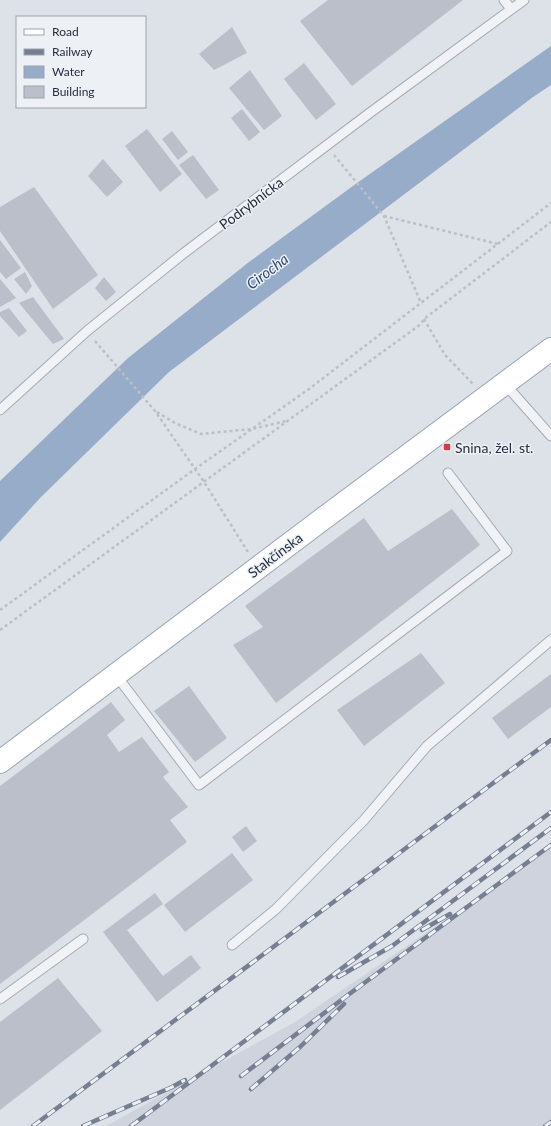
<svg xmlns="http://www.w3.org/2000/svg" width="551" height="1126" font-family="Lato,sans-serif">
<rect width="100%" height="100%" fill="#dde1e8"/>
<!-- built -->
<path fill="#cfd3dd" d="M551 848V1126H106L295 1022Z"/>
<!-- water -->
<path fill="#97acc9" d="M551 46V85L533 97 169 372 41 497 0 542V481L128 358 249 262 357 183Z"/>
<!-- building -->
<path fill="#babfca" d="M328 0H463L352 86 300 21Z
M232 27 247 53 214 70 199 54Z
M304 63 336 104 316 120 284 79Z
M250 70 282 116 264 130 229 88Z
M242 109 260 132 249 141 231 118Z
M147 129 182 174 160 192 125 146Z
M172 131 188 152 178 160 162 139Z
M193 155 219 190 206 199 179 165Z
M103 159 123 182 107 197 88 176Z
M34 187 98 275 53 309 0 231V207Z
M0 240 21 268 6 279 0 272Z
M25 272 32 286 26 294 14 279Z
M104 277 116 292 106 301 95 288Z
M0 279 16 298 0 307Z
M33 297 64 339 53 344 19 303Z
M9 308 27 331 19 337 0 316V312Z
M452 509 480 545 276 703 233 645 263 627 245 606 364 518 388 551Z
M421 653 445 683 364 746 337 710Z
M551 674V707L508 739 492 718Z
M189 686 227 738 195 762 154 711Z
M111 702 125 720 107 735 119 752 142 737 169 772 163 777 188 807 170 820 187 842 0 984V786Z
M246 826 257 841 243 852 232 837Z
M232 853 253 880 185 932 164 905Z
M155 893 163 904 127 930 163 976 191 955 201 968 157 1002 103 932Z
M58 978 102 1031 0 1110V1022Z"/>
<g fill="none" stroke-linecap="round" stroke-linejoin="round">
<!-- lane casing -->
<g stroke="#a6abb5" stroke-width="11">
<path id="lane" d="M504 0 511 9
M505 384 551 436
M0 410 87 331 184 253 371 112 524 0
M116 675 199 785 507 551 448 473
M232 945 276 909 364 820 427 746 551 640
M0 999 83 939"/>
</g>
<!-- primary casing -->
<g stroke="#9ca4b4" stroke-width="24">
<path id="primary" d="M0 762 316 524 551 349"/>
</g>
<!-- path -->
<path stroke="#bbbfc6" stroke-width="2.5" stroke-dasharray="3 3" stroke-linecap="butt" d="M334 155 384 216 421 303
M384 216 498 244
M424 319 445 355 473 384
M95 341 155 411 204 482 248 552
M157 412 175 423 201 434 252 429 286 421
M0 610 195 469 309 389 551 203
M0 630 421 324 424 319 551 222"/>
<!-- lane -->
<use href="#lane" stroke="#f0f2f6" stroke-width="9"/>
<!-- primary -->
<use href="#primary" stroke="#fff" stroke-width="22"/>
<!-- rail casing -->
<g stroke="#767f92" stroke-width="4.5">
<path id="rail" d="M422 930 450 914
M338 977 392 946 551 828
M241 1076 348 995 551 845
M251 1089 300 1047 344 1004
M33 1126 551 740
M83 1126 170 1088 185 1080
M131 1126 551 812
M545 1126 551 1122"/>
</g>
<!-- rail -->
<use href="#rail" stroke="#edf0f5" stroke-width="3" stroke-dasharray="9" stroke-linecap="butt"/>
</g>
<!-- markers -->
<rect fill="#d23d4a" stroke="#edf0f5" stroke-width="1.5" x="443" y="443" width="8" height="8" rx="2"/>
<g text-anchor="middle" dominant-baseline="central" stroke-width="3" stroke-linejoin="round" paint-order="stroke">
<!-- street labels -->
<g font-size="14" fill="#262e3f" stroke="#edf0f5">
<text transform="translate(251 203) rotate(-37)">Podrybnícka</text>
<text transform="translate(275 555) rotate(-37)">Stakčínska</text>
</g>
<!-- poi labels -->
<g font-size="14" fill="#262e3f" stroke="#edf0f5" text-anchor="start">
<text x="455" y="447">Snina, žel. st.</text>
</g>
<!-- water labels -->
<g font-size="15" font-style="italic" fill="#2f4a74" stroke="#edf0f5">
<text transform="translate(267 271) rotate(-37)">Cirocha</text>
</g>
</g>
<!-- legend -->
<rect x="16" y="16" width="130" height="92" fill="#edf0f5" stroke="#9da2ac"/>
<rect x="24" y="29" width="20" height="6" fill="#ffffff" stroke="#9da2ac"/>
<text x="52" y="36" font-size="12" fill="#262e3f">Road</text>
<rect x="24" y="49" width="20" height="6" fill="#767f92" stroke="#9da2ac"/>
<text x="52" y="56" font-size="12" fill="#262e3f">Railway</text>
<rect x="24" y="66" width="20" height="12" fill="#97acc9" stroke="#9da2ac"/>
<text x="52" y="76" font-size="12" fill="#262e3f">Water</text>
<rect x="24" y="86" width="20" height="12" fill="#babfca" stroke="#9da2ac"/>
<text x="52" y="96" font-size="12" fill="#262e3f">Building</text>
</svg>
